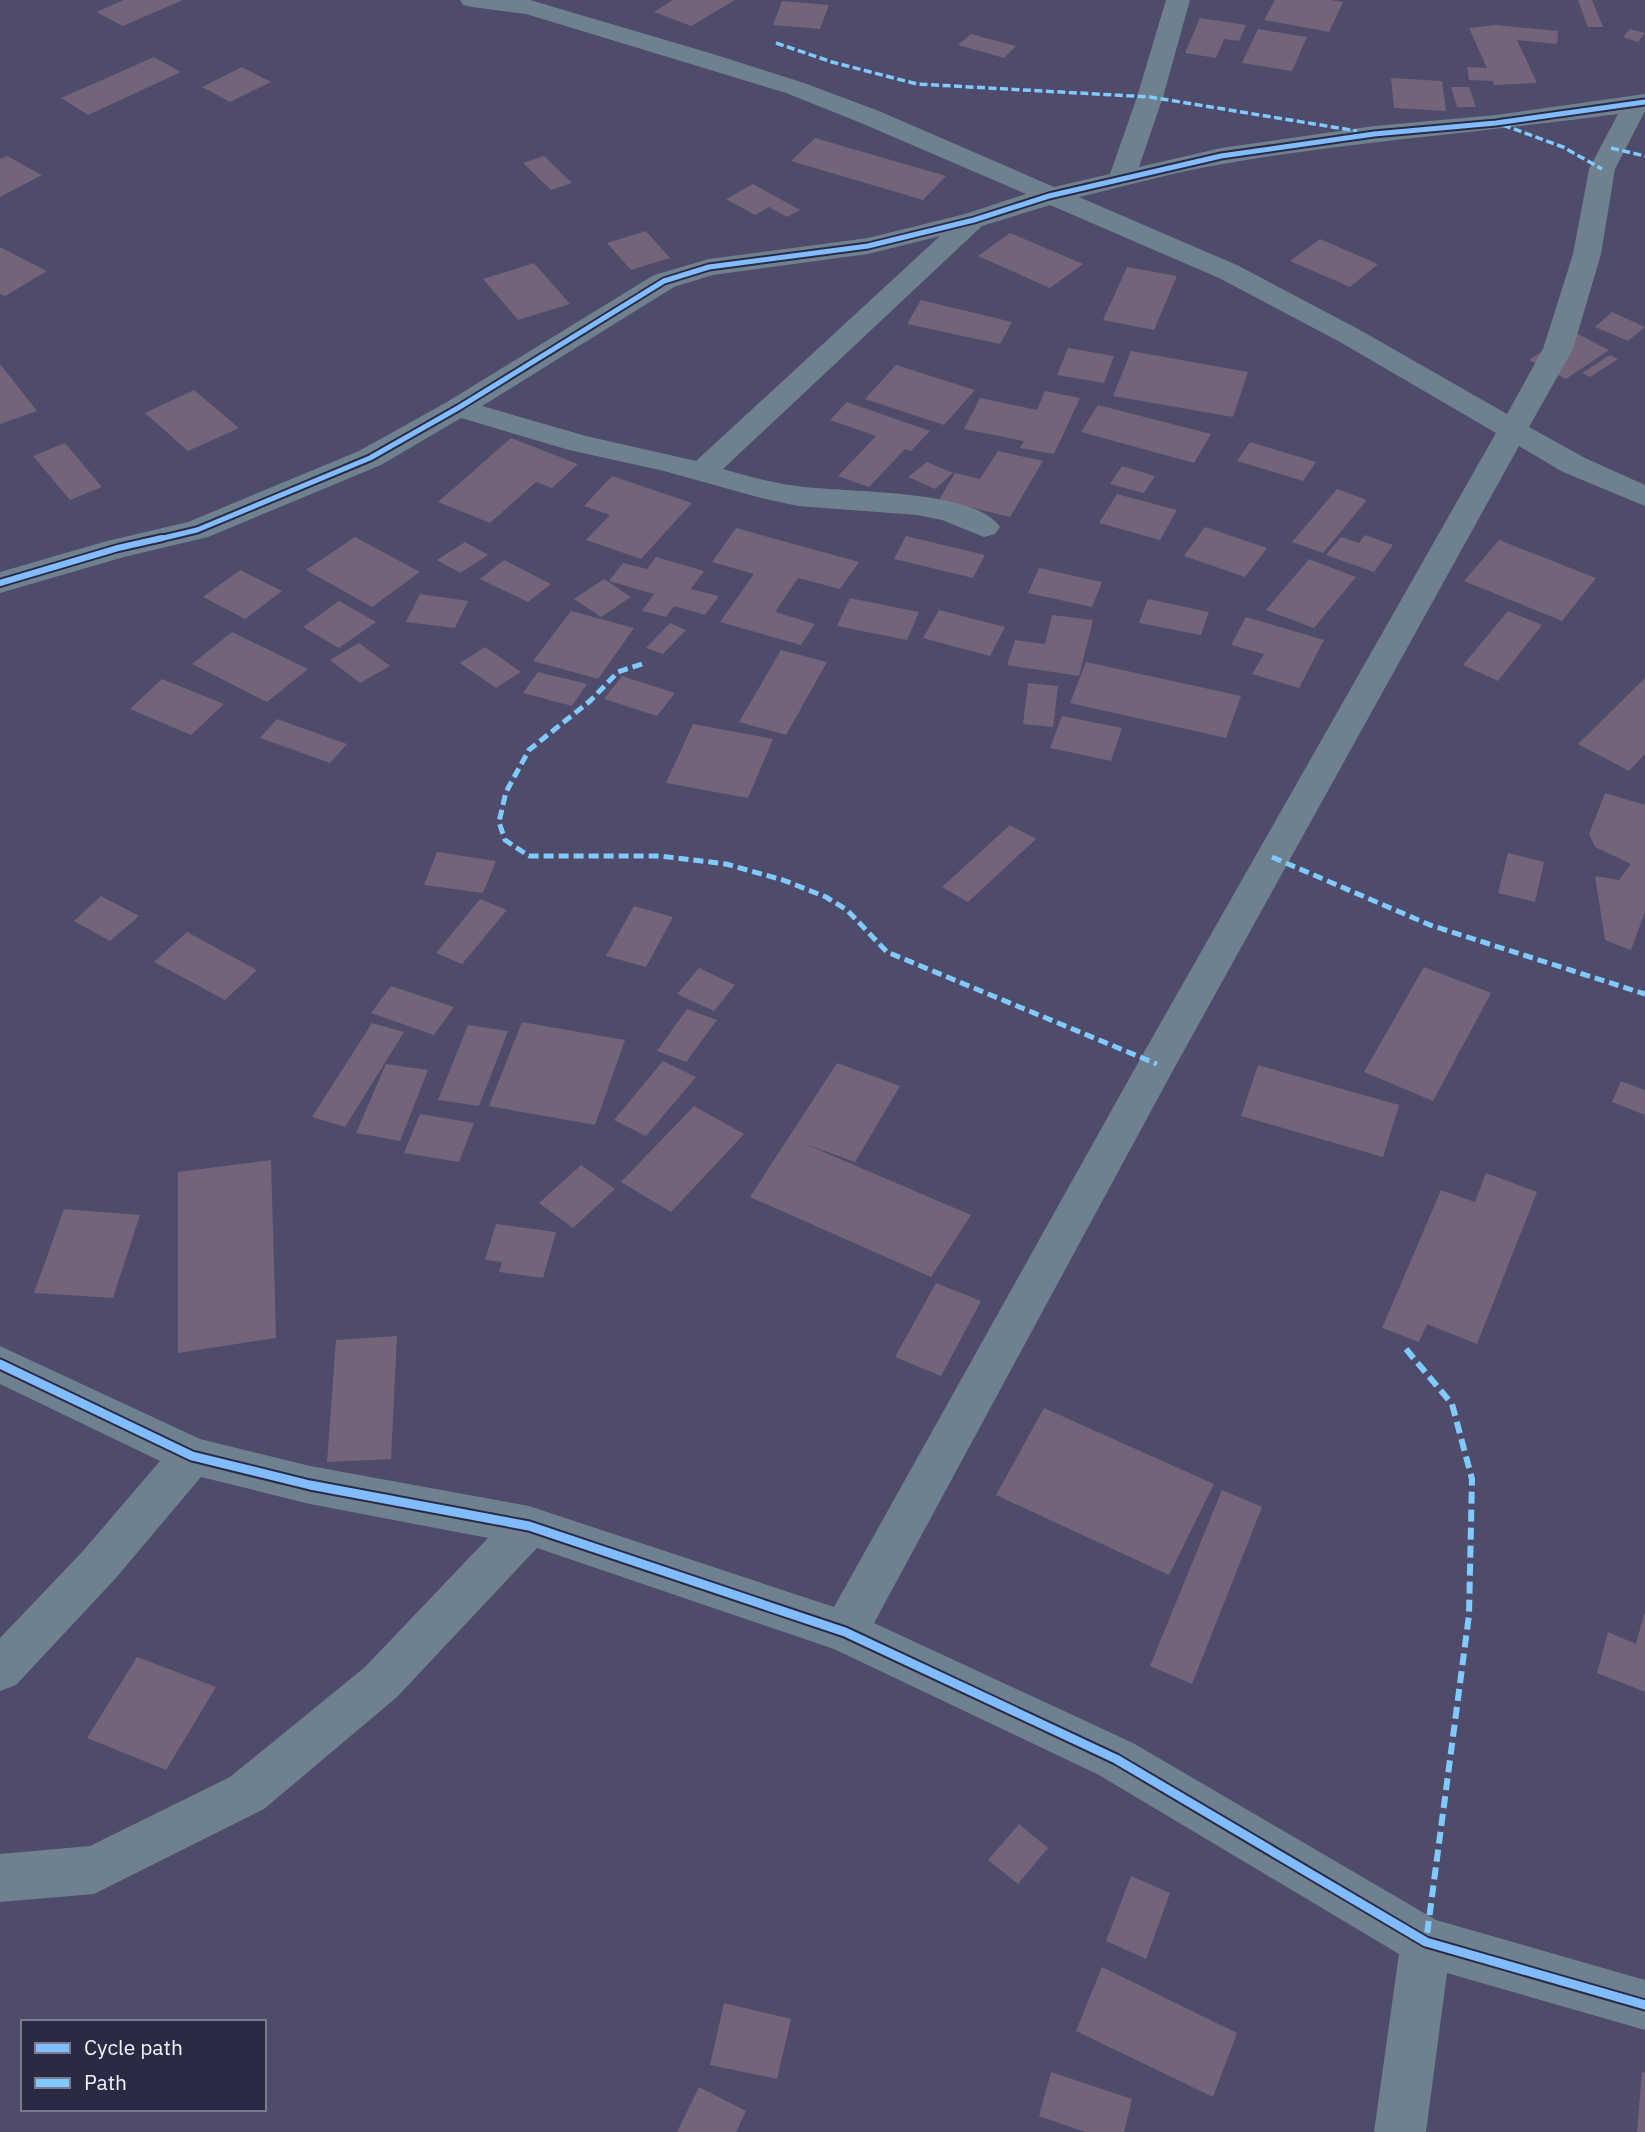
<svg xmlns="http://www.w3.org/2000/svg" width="1645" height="2132" font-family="'IBM Plex Sans',sans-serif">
<rect width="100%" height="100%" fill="#4e4b6b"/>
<!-- building -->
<path fill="#73647a" d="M124 0H183L123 26 96 12Z
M673 0H735L691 26 654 12Z
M1275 0H1331L1343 2 1329 32 1264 20Z
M1578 0H1592L1603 27H1588Z
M782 1 829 5 820 29 773 25Z
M1200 18 1246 25 1239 41 1224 39 1216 58 1185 53Z
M1496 25 1558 31 1557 44 1517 40 1537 83 1494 85 1493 81 1469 80 1467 67 1487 68 1469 28Z
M1258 29 1307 37 1292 71 1242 63Z
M1630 29 1645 33 1638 42 1623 37Z
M971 34 1016 46 1004 58 958 45Z
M154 57 181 72 88 115 61 98Z
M242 67 271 82 230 102 202 87Z
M1391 78 1442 81 1446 111 1394 108Z
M1451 87H1469L1476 107H1457Z
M815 138 946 176 923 200 791 161Z
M7 156 42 175 0 197V159Z
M544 156 572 183 551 190 523 163Z
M753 184 800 210 787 217 769 207 755 215 726 199Z
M646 231 670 258 631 270 607 243Z
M1010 233 1083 264 1050 288 978 256Z
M1320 239 1378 264 1350 287 1290 261Z
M0 247 47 271 5 296 0 294Z
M534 263 570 304 518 320 483 279Z
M1127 267 1177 276 1154 330 1103 320Z
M921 300 1012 322 1000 344 907 324Z
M1612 312 1645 327 1628 341 1595 327Z
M1572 331 1609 350 1566 379 1529 360Z
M1068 348 1114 356 1104 383 1057 375Z
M1131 351 1248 372 1233 417 1113 396Z
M1610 355 1618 359 1590 377 1582 373Z
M0 364 37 411 0 424Z
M896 365 975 390 944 425 865 399Z
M194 390 239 428 188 451 145 413Z
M1045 391 1080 398 1054 454 1020 448 1024 441 964 429 980 398 1037 410Z
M847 402 930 431 911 451 905 449 869 487 838 476 876 436 830 420Z
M1098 405 1172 424 1211 434 1194 463 1081 432Z
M511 438 578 464 552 488 536 482 490 523 438 502Z
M1250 442 1316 462 1303 481 1237 461Z
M65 443 102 487 70 500 33 456Z
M998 451 1043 461 1010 517 939 500 955 473 980 479Z
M927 462 953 473 935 489 908 477Z
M1122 466 1155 476 1144 493 1110 484Z
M612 476 692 503 641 559 586 540 610 515 584 506Z
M1337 489 1367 500 1323 553 1292 542Z
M1117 494 1177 510 1160 540 1099 523Z
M1205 527 1267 548 1245 577 1184 556Z
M736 528 859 562 840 589 798 578 775 612 815 624 801 645 720 622 754 574 712 562Z
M1365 535 1393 545 1374 572 1326 555 1341 537 1359 543Z
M906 536 985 555 973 578 894 559Z
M355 537 420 572 372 607 306 570Z
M1499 540 1596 578 1562 621 1464 581Z
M465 542 488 555 460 573 437 560Z
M656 557 704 571 691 589 719 596 705 615 674 606 666 617 642 611 654 594 609 581 623 563 647 569Z
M1309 559 1356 577 1314 628 1266 610Z
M504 560 551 584 528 602 480 579Z
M1039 568 1102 582 1092 607 1028 593Z
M240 570 282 591 245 619 203 597Z
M604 579 631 597 601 617 574 599Z
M420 594 468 601 455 628 406 622Z
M850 598 919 612 907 640 837 626Z
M1148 599 1209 612 1201 635 1139 623Z
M339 601 376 622 339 648 303 627Z
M939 610 1005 627 990 656 923 638Z
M571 611 634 628 598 679 533 661Z
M1508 611 1542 625 1498 681 1463 665Z
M1052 615 1093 620 1079 676 1007 665 1015 640 1045 644Z
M1246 617 1324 640 1299 688 1252 674 1264 654 1231 645Z
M670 623 686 630 663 654 646 648Z
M232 632 308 669 267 702 192 664Z
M359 643 390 666 360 683 330 660Z
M485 647 521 672 496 688 460 663Z
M781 650 827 662 786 735 739 722Z
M1086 662 1241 696 1226 738 1070 703Z
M538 672 587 684 572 706 523 693Z
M622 676 675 693 657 716 604 699Z
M1645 678V754L1629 771 1578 744Z
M162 679 224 704 191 735 130 709Z
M1028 683 1058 686 1053 727 1023 724Z
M1062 716 1122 728 1111 761 1050 748Z
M277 719 347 744 330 763 260 738Z
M693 724 773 739 748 798 666 783Z
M1605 793 1645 805V912L1631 950 1605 940 1595 876 1619 880 1631 864 1595 847 1589 834Z
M1010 825 1036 839 968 902 942 887Z
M437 852 496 861 483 893 424 885Z
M1508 853 1544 862 1535 902 1498 893Z
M101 896 139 916 110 941 74 921Z
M480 899 507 910 462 964 436 953Z
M634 906 673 917 646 967 606 956Z
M187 932 257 970 225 1000 154 962Z
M1424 967 1491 993 1433 1101 1364 1072Z
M699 968 735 985 714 1011 677 994Z
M391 986 454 1007 434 1035 371 1013Z
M687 1009 717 1020 686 1062 657 1051Z
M522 1022 625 1040 595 1125 489 1106Z
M372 1023 404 1032 345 1127 312 1117Z
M468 1025 508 1031 479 1106 438 1100Z
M663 1061 696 1077 646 1136 614 1120Z
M837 1063 900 1086 855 1162 805 1144 971 1215 931 1277 750 1197Z
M386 1064 428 1070 400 1141 356 1133Z
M1258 1065 1399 1105 1383 1157 1241 1116Z
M1621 1081 1645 1090V1115L1612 1102Z
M694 1106 744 1134 671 1212 621 1182Z
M420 1114 474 1123 459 1162 404 1153Z
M271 1160 276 1338 178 1353V1172Z
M581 1165 615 1189 573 1228 539 1203Z
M1486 1173 1537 1192 1477 1344 1427 1324 1419 1342 1382 1328 1441 1190 1475 1202Z
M64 1209 140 1215 113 1298 34 1293Z
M496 1224 556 1232 543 1278 499 1272 502 1262 485 1260Z
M936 1283 981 1301 941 1376 895 1357Z
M397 1336 391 1459 327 1462 336 1340Z
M1044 1408 1214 1484 1169 1575 996 1495Z
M1222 1490 1262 1507 1192 1684 1150 1666Z
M1644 1614H1645V1692L1597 1673 1608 1632 1636 1644Z
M137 1657 216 1687 166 1770 87 1738Z
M1019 1824 1048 1848 1018 1884 988 1860Z
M1131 1876 1170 1893 1146 1959 1106 1941Z
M1102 1967 1237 2033 1213 2097 1076 2031Z
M724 2003 791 2019 777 2079 710 2065Z
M1051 2072 1132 2099 1124 2132H1085L1039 2116Z
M1642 2072 1645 2073V2132H1637Z
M699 2087 746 2111 736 2132H677Z"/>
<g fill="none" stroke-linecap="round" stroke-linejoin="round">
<!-- street -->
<path fill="#6f818e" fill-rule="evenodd" d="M460 0H530L713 54 804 83 879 111 1054 187 1110 174 1137 97 1166 0H1190L1163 97 1139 167 1221 148 1374 126 1496 115 1645 94V111L1615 169 1601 254 1573 349 1529 427 1585 458 1645 485V506L1563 472 1519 446 1171 1074 874 1623 1133 1743 1436 1920 1645 1980V2030L1447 1973 1426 2132H1374L1399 1954 1099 1775 834 1649 537 1548 397 1697 264 1809 94 1894 0 1902V1854L90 1846 230 1777 365 1667 488 1538 310 1504 201 1477 115 1579 16 1685 0 1691V1638L83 1551 160 1461 0 1384V1346L200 1439 310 1466 529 1506 834 1607 1143 1054 1496 433 1340 342 1219 278 1050 205 982 226 723 469C748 476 772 483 797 486 842 493 974 488 1000 527L995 534 984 537 942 520 917 515 798 506 761 498 664 471 569 450 461 418 381 465 208 537 124 557 0 593V572L107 541 188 522 359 451 447 402 654 275 709 259 868 238 965 214 1026 194 861 123 786 93 526 14 472 7 463 5ZM1618 114 1589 169 1573 254 1543 349 1507 414 1360 330 1239 266 1079 197C1127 186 1174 172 1223 164 1354 141 1486 132 1618 114ZM940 236 696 461 586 436 482 406 674 287 713 275 868 254Z"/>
<!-- quiet-far2 -->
<path stroke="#80caff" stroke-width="3.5" stroke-dasharray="8 3.5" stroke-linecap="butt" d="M776 43 832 62 917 84 1150 97 1357 131
M1503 125 1563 147 1602 169
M1611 148 1645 156"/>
<!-- quiet-far1 -->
<path stroke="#80caff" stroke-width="5" stroke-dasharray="10 5" stroke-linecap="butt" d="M642 664 618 672 590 701 529 750 506 792 499 822 505 840 529 856H660L726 864 783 880 826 897 847 910 887 952 1157 1064
M1272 857 1430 925 1645 994"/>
<!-- quiet -->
<path stroke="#80caff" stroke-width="6" stroke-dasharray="12 6" stroke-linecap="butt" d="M1406 1349 1452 1404 1472 1479 1469 1615 1426 1942"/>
<!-- cycleway-far2 casing -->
<g stroke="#2b2a45" stroke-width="9">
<path id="cycleway-far2" d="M155 540 197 530 370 458 458 408 664 281 709 267 868 246 974 220 1049 196 1221 156 1374 134 1496 123 1645 102"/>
</g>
<!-- cycleway-far1 casing -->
<g stroke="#2b2a45" stroke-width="10">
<path id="cycleway-far1" d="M0 583 118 548 162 538"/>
</g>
<!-- cycleway casing -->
<g stroke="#2b2a45" stroke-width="13">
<path id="cycleway" d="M0 1364 192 1456 310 1485 529 1526 845 1632 1116 1759 1426 1942 1645 2005"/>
</g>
<!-- cycleway-far2 -->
<use href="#cycleway-far2" stroke="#80bcff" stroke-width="5"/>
<!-- cycleway-far1 -->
<use href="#cycleway-far1" stroke="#80bcff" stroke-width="6"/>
<!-- cycleway -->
<use href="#cycleway" stroke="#80bcff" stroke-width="9"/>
</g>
<!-- legend -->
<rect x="21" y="2020" width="245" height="91" fill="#2b2a45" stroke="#7b7b8e" stroke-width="2"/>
<rect x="35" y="2043" width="35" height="10" fill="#80bcff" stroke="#7b7b8e" stroke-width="2"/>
<text x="84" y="2055" font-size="21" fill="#f3f4fb">Cycle path</text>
<rect x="35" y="2078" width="35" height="10" fill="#80caff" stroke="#7b7b8e" stroke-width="2"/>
<text x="84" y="2090" font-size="21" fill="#f3f4fb">Path</text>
</svg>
